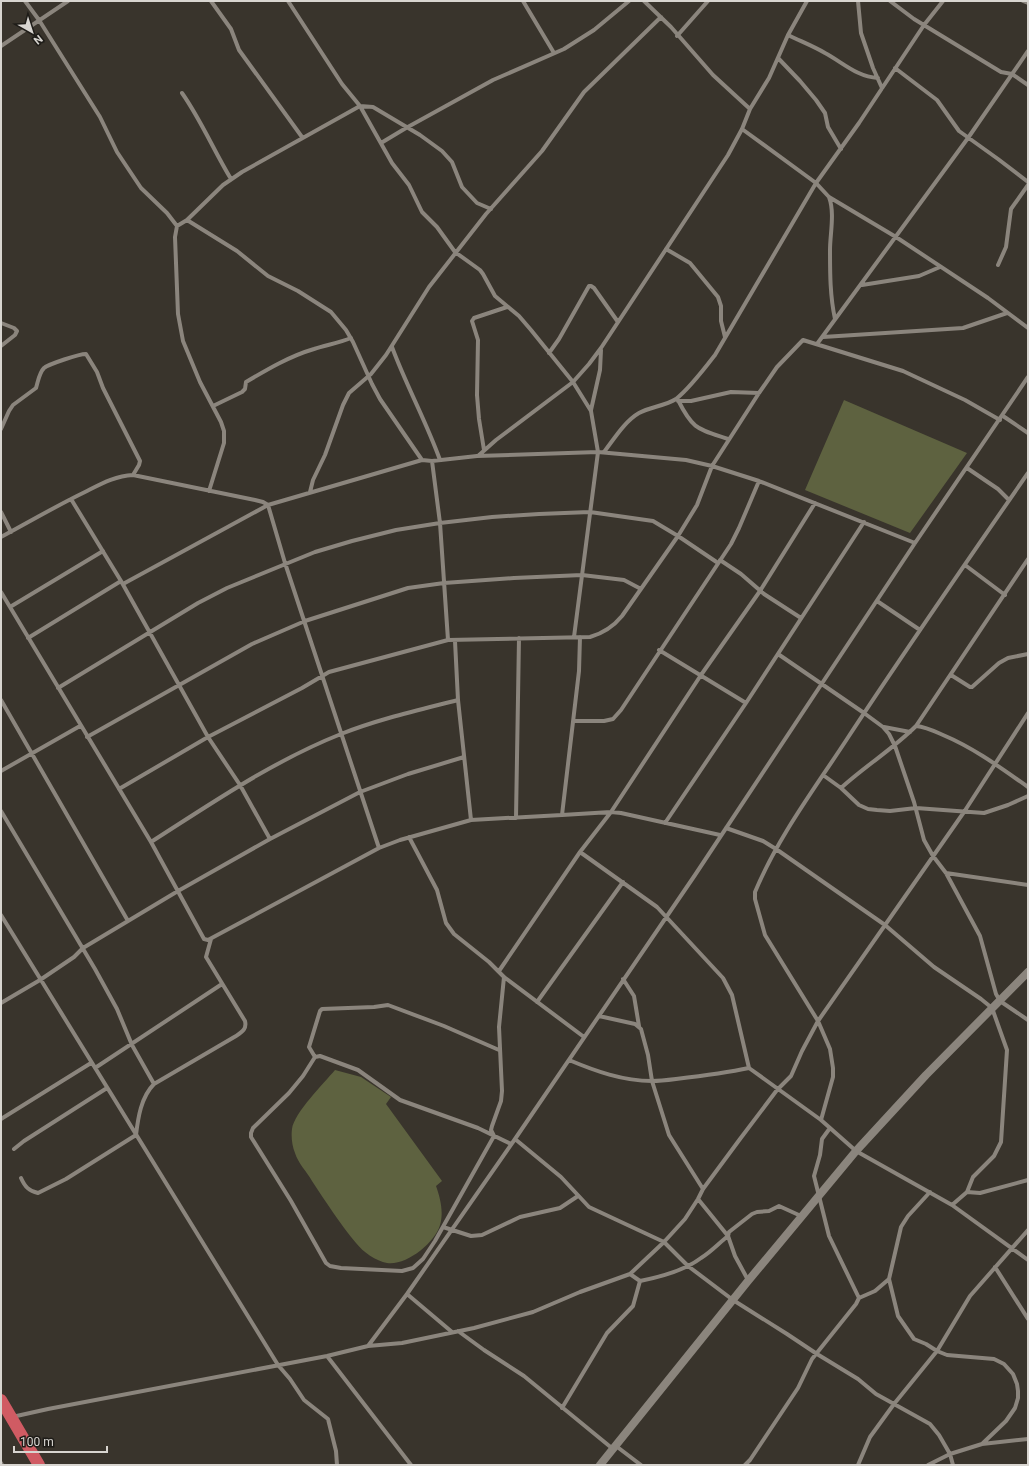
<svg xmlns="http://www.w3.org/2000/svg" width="1029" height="1466" font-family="Roboto,sans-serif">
<rect width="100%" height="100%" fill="#39342c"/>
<!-- green -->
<path fill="#5e6240" d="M844 400 967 453 910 533 805 490Z
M335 1070 361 1077 391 1097 386 1104 442 1181 436 1186C440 1197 444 1212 440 1225 435 1243 406 1266 387 1263 376 1261 363 1252 356 1243 340 1224 326 1202 312 1181 307 1172 298 1163 295 1153 292 1146 291 1136 292 1129 294 1113 324 1083 335 1070Z"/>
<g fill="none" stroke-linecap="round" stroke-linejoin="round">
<!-- street -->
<path stroke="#8b857d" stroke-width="4" d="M25 1 39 20 100 117 117 152 141 188 167 213 177 226 175 237 178 314 183 341 200 382 221 422 224 431V443L209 491
M211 1 231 29 239 50 302 137
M523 1 554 53
M644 1 671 27 713 75 750 109
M858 1 861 33 873 68 882 88
M890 1 914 19 1001 72 1012 74 1028 85
M1023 1 1028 3
M788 35C800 41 813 46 825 53 842 62 857 77 878 78
M677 36 708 1
M1 46 68 1
M778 58 800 81 816 100 825 113 828 127 841 149
M895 68 937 100 959 131 998 159 1028 182
M182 93C201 120 214 151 231 179
M360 106 392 163 409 185 422 212 437 227 455 252 480 270 483 274 495 296 519 316 531 330 573 382 591 411 598 452 574 637
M360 106 373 107 420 135 442 151 452 162 462 187 477 203 491 209
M742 129 816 183 829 197 896 237 988 298 1028 328
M381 143 406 128 493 80 564 49 594 30 629 1
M829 197C835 213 830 234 830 250 830 273 830 296 835 319
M187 220 237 251 268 276 298 291 331 312 346 330 353 342 372 384 380 399 422 460
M177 226 187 220 223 185 242 172 360 106 342 84 288 1
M666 249 690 263 718 297 721 306V321L725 337
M998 265 1006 247 1011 209 1028 185
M862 285 919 276 940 267
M1 323 14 328 17 331 15 335 1 346
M823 337 963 328 1007 313
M817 344 968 138 1028 51
M392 347C406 385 426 421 440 460
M549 353 559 339 589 286H591L594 288 618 322
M678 400C693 430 698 429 728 439
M678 401H691L731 392 759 393
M213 406 242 392 245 389 246 382C268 369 290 356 314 349 326 345 339 343 351 338
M591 410 600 370 601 350
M1003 416 1028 433
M1 429 9 411 13 405 36 388C38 382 39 373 44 368 49 364 79 354 86 354L97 372 103 388 140 461 139 465 133 475
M484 450 479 419 477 395 478 340 472 321 474 318 507 307
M604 452C614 439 625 421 639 413 650 407 665 406 676 399 689 389 705 368 715 355L816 183 859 123 924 25 943 1
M478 456 496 440 573 382 589 364 601 348 728 155 742 129 750 109 769 78 788 35 807 1
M432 461 440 523 448 640
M967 468 998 489 1009 500
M310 492 313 480 325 455 343 405 349 393 371 374 386 355 429 287 486 214 542 151 584 92 661 17
M71 499 121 581 208 737 240 785 270 839
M1 512 11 532
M1 537C29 522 56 506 85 492 101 484 115 476 133 475L255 500 263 502 268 505 422 460 432 461 477 456 598 452 686 460 712 466 759 481 915 543
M720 560 741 574 764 594 801 618
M965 565 1005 595
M123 584 268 505 285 563 379 848
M1 592 151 842 204 939 208 940 379 848 400 840 471 820 562 815 579 671 580 637
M877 601 920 630
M10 607 103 551
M28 638 121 581
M455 641 458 700 471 820
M659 650 746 703
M778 654 864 713 883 727 889 734 895 746 914 802 924 840 933 856 946 873 980 936 996 994 1000 1001 1028 1020
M951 675 970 687H972L999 663 1008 658 1028 654
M58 688 198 603 227 588 315 552 352 541 396 530 440 523 492 517 539 514 590 512 653 521 678 536 718 563
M1 700 128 921
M573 721H604L613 719 621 710 731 544 739 528 759 481
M916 726 1028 559
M884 727 910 732
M87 737 252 644 305 621 408 588 444 583 514 578 582 575 624 580 641 589
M1 771 80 726
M823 775 841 788 859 805 868 809 877 810 890 811 916 808 984 813 1008 805 1028 796
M841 788C865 766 893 749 916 726 926 727 934 731 943 735 974 748 1001 768 1028 787
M119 789 208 737 302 688 329 672 448 640 590 637C604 633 613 627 622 616L678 536 697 505 712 466 759 393 777 367 803 340 903 371 965 400 1000 420
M1 811 95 969 117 1009 132 1045 154 1084
M562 815 611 812 621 813 720 835
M516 818 519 638
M665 823 746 703 864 522
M726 828 763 841 776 849 885 925 934 967 981 999 992 1008 1007 1050 1001 1142 994 1156 973 1177 967 1192
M409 837 437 890 446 923 454 934 489 962 504 977 584 1037
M151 842C212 803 273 761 341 734 379 719 419 710 458 700
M580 852 657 907 723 978 732 995 749 1068 821 1120 856 1151 952 1205 1028 1260
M946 873 1028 885
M1 915 278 1365 290 1379 304 1400 328 1419 336 1451 337 1465
M499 971 580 852 611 812 701 675 760 591 815 503
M623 979 634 996 639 1026
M537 1002 623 882
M1 1003 40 980 74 957 83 948 178 891 270 839 360 792 408 774 464 757
M599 1016 635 1024 641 1029 648 1055 652 1081 669 1135 703 1189
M315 1057 303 1076 289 1093 253 1128 251 1133V1137L291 1201 326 1263 330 1266 341 1268 402 1271 413 1268 423 1259 435 1241 494 1136 491 1130 492 1126 501 1101 502 1091 499 1027 504 977
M315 1057 309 1047 320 1011 322 1009 374 1007 388 1005 444 1026 499 1050
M315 1057 320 1056 358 1070 400 1100 478 1128 511 1144
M569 1060C595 1071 623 1081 652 1081 660 1081 668 1080 676 1079 701 1076 725 1073 749 1068
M95 1068 222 984
M1 1119 91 1063
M821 1120 833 1077V1068L830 1049 818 1021 765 935 755 899V892C778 837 815 788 847 739 906 649 967 561 1028 473
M830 1128 822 1139 820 1155 814 1176 829 1236 859 1298
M515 1139 561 1177 589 1207 664 1242 688 1266 733 1300 787 1334 817 1354 858 1379 876 1394 930 1424 939 1435 950 1454 953 1465
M14 1149 24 1141 107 1088
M21 1178C25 1187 29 1191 38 1193L66 1179 136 1135C138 1118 141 1097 154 1084L236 1036C242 1032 247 1029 245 1021L206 957 211 939
M930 1192 908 1216 901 1227 889 1279 898 1316 914 1339 926 1344 937 1351 947 1355 994 1359 1004 1364 1013 1374 1017 1384 1018 1391V1398L1015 1408 1006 1421 982 1444
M698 1199 728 1236 735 1256 748 1280
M952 1205 967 1192 980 1193 1028 1180
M443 1227 471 1236 482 1235 520 1217 560 1208 578 1196
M995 1267 1028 1319
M630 1274 664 1242 685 1219 698 1199 703 1189 740 1139 777 1090 791 1076 802 1051 818 1021 964 812 1028 713
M407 1294 452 1332
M458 1331 484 1350 524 1376 613 1449
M368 1346 402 1343 474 1328 533 1312 580 1292 630 1274 640 1281C660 1277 684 1271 701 1258 711 1252 719 1243 728 1236L729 1232 752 1214 757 1212 769 1211 779 1206 801 1216
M327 1356 411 1465
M562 1408 607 1333 633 1306 640 1281
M12 1417 48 1409 327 1356 368 1346 407 1294 515 1139 695 875 915 543 1028 377
M616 1446 641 1465
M1 1463 2 1465
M745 1465 750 1460 798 1388 812 1359 856 1304 859 1298 875 1291 889 1279
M858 1465 870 1437 894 1404 937 1351 970 1296 1028 1230
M928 1465 950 1454 982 1444 1028 1439"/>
<!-- secondary -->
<path stroke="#8b857d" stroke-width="8" d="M600 1465 748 1281 856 1151 926 1075 1028 972"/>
<!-- highway -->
<path stroke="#d05b63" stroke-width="12" d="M1 1400 39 1465"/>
</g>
<!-- border -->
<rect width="1029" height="1466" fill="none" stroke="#d8d5d0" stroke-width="4"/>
<!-- north arrow -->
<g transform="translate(32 32) rotate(141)" stroke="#1e1c18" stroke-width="3" paint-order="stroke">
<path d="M0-3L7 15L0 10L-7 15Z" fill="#d8d5d0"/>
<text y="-6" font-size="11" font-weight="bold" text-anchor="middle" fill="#d8d5d0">N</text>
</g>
<!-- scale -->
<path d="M14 1446v6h93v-6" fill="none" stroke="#d8d5d0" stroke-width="2"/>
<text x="20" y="1446" font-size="12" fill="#d8d5d0" stroke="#1e1c18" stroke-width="3" paint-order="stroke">100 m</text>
</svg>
